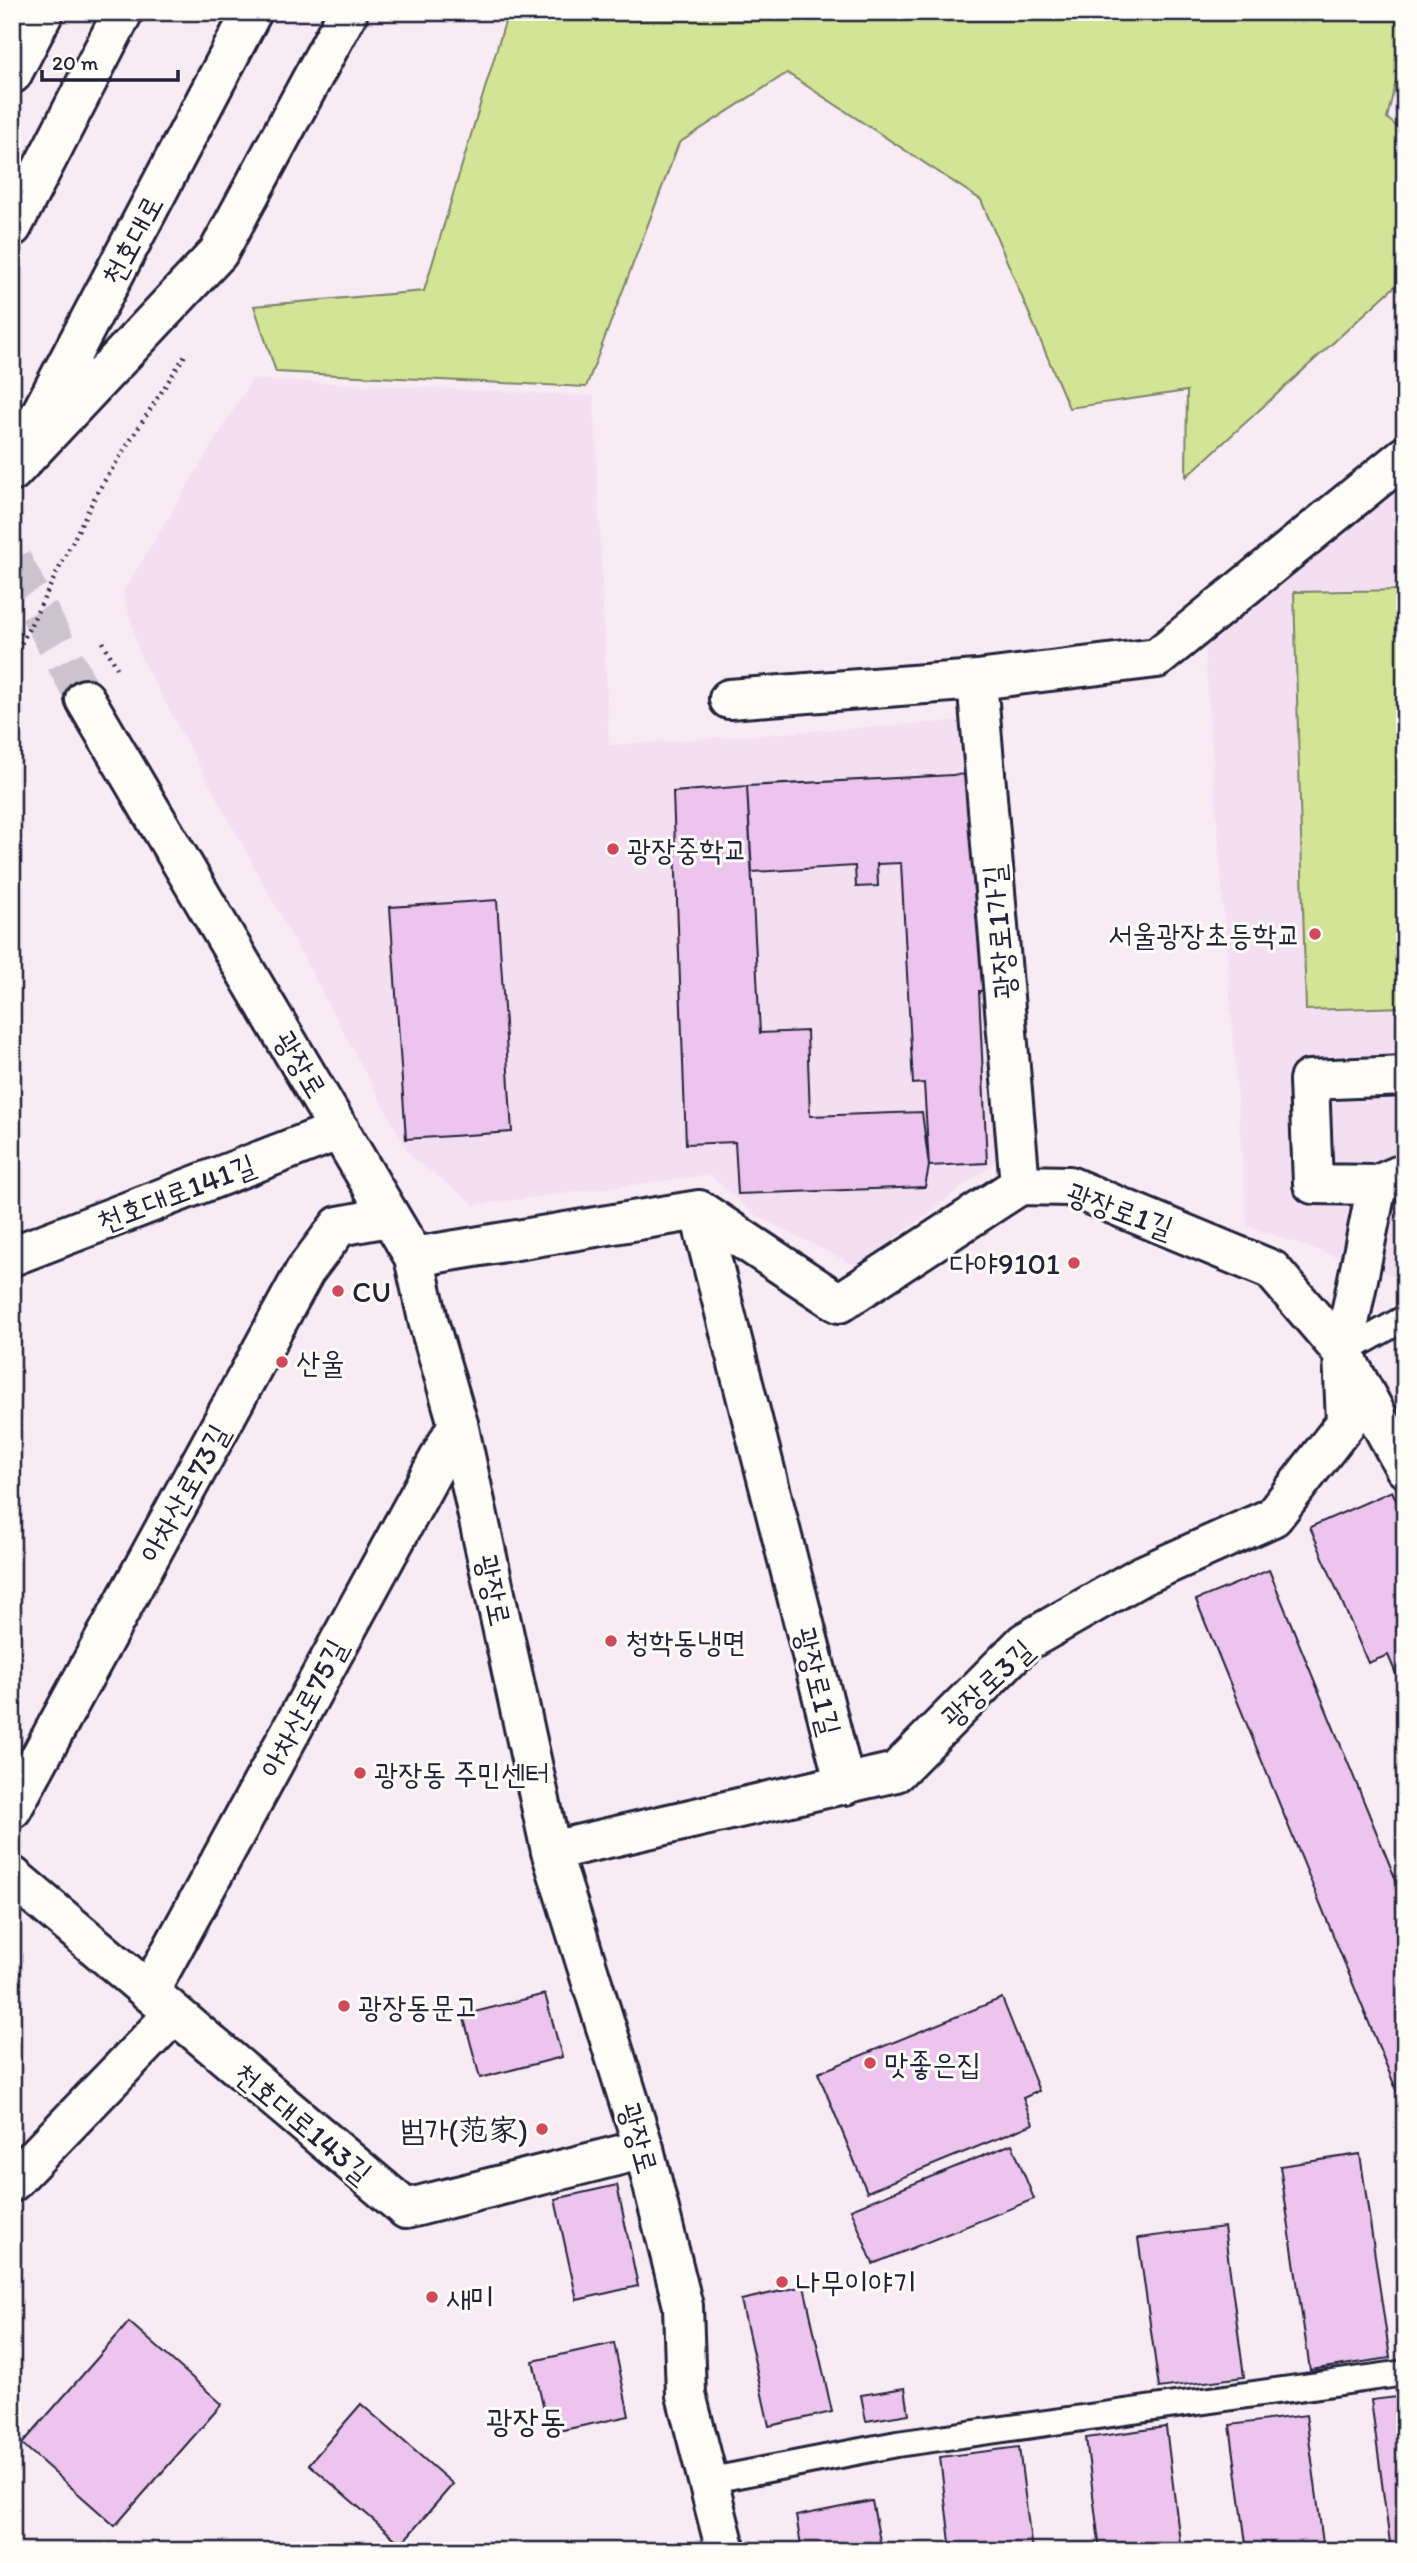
<svg xmlns="http://www.w3.org/2000/svg" width="1417" height="2563" font-family="Itim,'LXGW WenKai TC','Poor Story',sans-serif">
<rect width="100%" height="100%" fill="#f8ebf4"/>
<filter id="ink" filterUnits="userSpaceOnUse"><feTurbulence type="fractalNoise" baseFrequency=".0143" numOctaves="2"/><feDisplacementMap in="SourceGraphic" scale="14" xChannelSelector="R" yChannelSelector="G"/><feConvolveMatrix kernelMatrix="1 2 1 2 8 2 1 2 1" color-interpolation-filters="sRGB"/></filter>
<g filter="url(#ink)">
<!-- built -->
<path fill="#f4dff2" d="M252 379 594 396 609 745 969 720 1002 1157 857 1267 755 1215 710 1175 475 1205 411 1157 140 656 123 592Z
M1405 479V1280L1247 1226 1204 642Z"/>
<!-- green -->
<path fill="#d3e497" stroke="#7a8369" stroke-width="2" d="M508 12H1405V45L1387 118 1405 134V277L1186 477 1187 391 1069 408 981 200 787 73 679 143 586 387 276 372 254 306 424 291Z
M1405 590V1007L1306 1010 1294 592Z"/>
<!-- building -->
<path fill="#ecc4ed" stroke="#22223b" stroke-width="2" d="M1398 515H1405V587H1397Z
M971 774 980 955 989 954 991 990 979 991 987 1163 929 1166 924 1083 913 1084 901 863 877 864 878 886 856 887 855 866 752 872 747 786Z
M747 786 760 1033 807 1031 810 1116 922 1112 929 1166 925 1187 738 1194 735 1142 686 1144 673 792Z
M497 900 512 1132 406 1139 390 907Z
M1392 1491 1405 1520V1695L1388 1655 1368 1663 1310 1527Z
M1269 1570 1405 1902V2111L1196 1600Z
M545 1994 562 2057 480 2078 463 2015Z
M1002 1998 1039 2091 1023 2098 1033 2124 867 2192 818 2073Z
M1012 2144 1034 2199 873 2264 851 2209Z
M1360 2154 1390 2358 1310 2370 1280 2166Z
M617 2185 638 2286 577 2300 555 2199Z
M1224 2227 1244 2377 1159 2388 1138 2238Z
M804 2286 832 2412 769 2426 741 2300Z
M129 2322 222 2404 115 2526 22 2444Z
M614 2343 629 2416 549 2433 533 2361Z
M905 2388 909 2414 866 2421 861 2395Z
M1405 2396V2551H1391L1371 2400Z
M361 2404 453 2484 401 2544 309 2464Z
M1306 2415 1324 2551H1247L1230 2425Z
M1166 2427 1181 2551H1100L1086 2438Z
M1019 2447 1032 2551H951L940 2457Z
M872 2501 882 2551H802L796 2516Z"/>
<g fill="none" stroke-linecap="round" stroke-linejoin="round">
<!-- tertiary-tunnel -->
<path stroke="#cdc3cf" stroke-width="38" stroke-dasharray="38 19" stroke-linecap="butt" d="M12 560 85 699"/>
<!-- service casing -->
<g stroke="#22223b" stroke-width="30">
<path id="service" d="M1343 1353 1405 1318
M707 2481 897 2444 1405 2373"/>
</g>
<!-- minor casing -->
<g stroke="#22223b" stroke-width="44">
<path id="minor" d="M977 680 1157 658 1405 456
M729 699 977 680 1020 1185
M1377 1185 1313 1184 1309 1080 1405 1076
M699 1210 845 1785
M12 1256 340 1130
M414 1257 699 1210 839 1303 1020 1185 1069 1186 1272 1270 1343 1353 1405 1468
M12 1809 305 1271 339 1226 388 1217
M551 1851 896 1772 1025 1642 1141 1576 1273 1517 1346 1423 1343 1353 1377 1185 1405 1173
M12 1876 406 2209 644 2149
M149 1992 458 1424
M12 2182 174 2014"/>
</g>
<!-- tertiary casing -->
<g stroke="#22223b" stroke-width="44">
<path id="tertiary" d="M85 699 414 1257 429 1324 458 1424 551 1851 644 2149 683 2306 686 2395 726 2551"/>
</g>
<!-- primary casing -->
<g stroke="#22223b" stroke-width="44">
<path id="primary" d="M12 74 44 12
M12 227 123 12
M30 434 252 12
M12 472 218 253 348 12"/>
</g>
<!-- path -->
<path stroke="#22223b" stroke-width="4.5" stroke-dasharray="2 5" stroke-linecap="butt" d="M103 642 117 668
M12 662 98 491 187 352"/>
<!-- service -->
<use href="#service" stroke="#fdfcf7" stroke-width="24"/>
<!-- minor -->
<use href="#minor" stroke="#fdfcf7" stroke-width="38"/>
<!-- tertiary -->
<use href="#tertiary" stroke="#fdfcf7" stroke-width="38"/>
<!-- primary -->
<use href="#primary" stroke="#fdfcf7" stroke-width="38"/>
</g>
</g>
<!-- markers -->
<g fill="#d1495b" stroke="#fdfcf7" stroke-width="2.5">
<circle cx="613" cy="849" r="7"/>
<circle cx="1315" cy="934" r="7"/>
<circle cx="1074" cy="1263" r="7"/>
<circle cx="338" cy="1291" r="7"/>
<circle cx="282" cy="1362" r="7"/>
<circle cx="611" cy="1641" r="7"/>
<circle cx="360" cy="1773" r="7"/>
<circle cx="344" cy="2006" r="7"/>
<circle cx="870" cy="2063" r="7"/>
<circle cx="542" cy="2129" r="7"/>
<circle cx="782" cy="2282" r="7"/>
<circle cx="432" cy="2297" r="7"/>
</g>
<g text-anchor="middle" dominant-baseline="central" stroke-width="6" stroke-linejoin="round" paint-order="stroke">
<!-- street labels -->
<g font-size="30" fill="#22223b" stroke="#fdfcf7">
<text transform="translate(132 240) rotate(-62)">천호대로</text>
<text transform="translate(999 932) rotate(-95)">광장로1가길</text>
<text transform="translate(301 1064) rotate(59)">광장로</text>
<text transform="translate(176 1193) rotate(-21)">천호대로141길</text>
<text transform="translate(1120 1210) rotate(20)">광장로1길</text>
<text transform="translate(184 1493) rotate(-61)">아차산로73길</text>
<text transform="translate(494 1590) rotate(78)">광장로</text>
<text transform="translate(818 1681) rotate(76)">광장로1길</text>
<text transform="translate(987 1683) rotate(-43)">광장로3길</text>
<text transform="translate(303 1708) rotate(-62)">아차산로75길</text>
<text transform="translate(303 2123) rotate(40)">천호대로143길</text>
<text transform="translate(639 2138) rotate(74)">광장로</text>
</g>
<!-- poi labels -->
<g font-size="30" fill="#22223b" stroke="#fdfcf7" text-anchor="start">
<text x="627" y="849">광장중학교</text>
<text x="1301" y="934" text-anchor="end">서울광장초등학교</text>
<text x="1060" y="1263" text-anchor="end">다야9101</text>
<text x="352" y="1291">CU</text>
<text x="296" y="1362">산울</text>
<text x="625" y="1641">청학동냉면</text>
<text x="374" y="1773">광장동 주민센터</text>
<text x="358" y="2006">광장동문고</text>
<text x="884" y="2063">맛좋은집</text>
<text x="528" y="2129" text-anchor="end">범가(范家)</text>
<text x="796" y="2282">나무이야기</text>
<text x="446" y="2297">새미</text>
</g>
<!-- quarter labels -->
<g font-size="33" fill="#22223b" stroke="#fdfcf7">
<text x="526" y="2420">광장동</text>
</g>
</g>
<!-- margin -->
<rect width="1417" height="2563" fill="none" stroke="#fdfcf7" stroke-width="42"/>
<rect x="21" y="21" width="1375" height="2521" fill="none" stroke="#22223b" stroke-width="2.5" filter="url(#ink)"/>
<!-- scale -->
<path d="M42 70v10h136v-10" fill="none" stroke="#22223b" stroke-width="3.5"/>
<text x="52" y="70" font-size="21" fill="#22223b" stroke="#fdfcf7" stroke-width="5" paint-order="stroke">20 m</text>
</svg>
